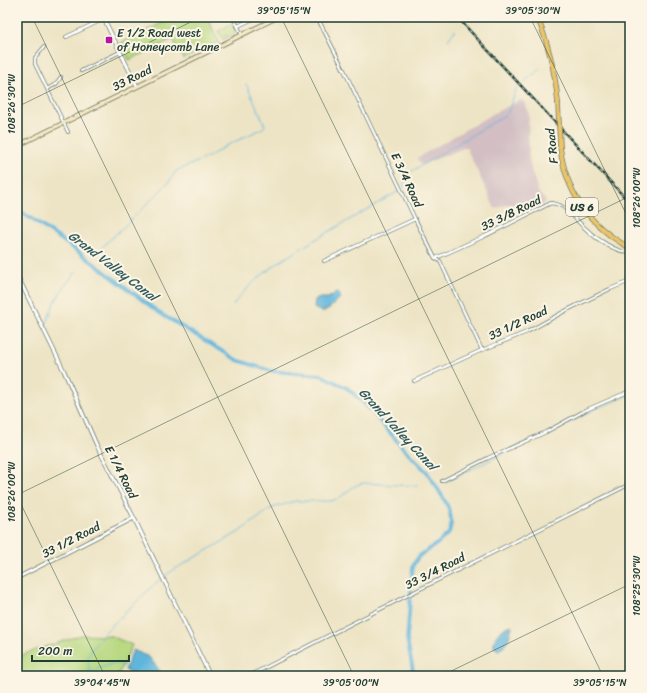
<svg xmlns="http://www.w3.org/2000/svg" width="647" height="693" font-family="Sriracha,sans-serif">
<rect width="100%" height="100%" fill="#fcf5e5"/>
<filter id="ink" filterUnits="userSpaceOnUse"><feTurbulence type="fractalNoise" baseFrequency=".025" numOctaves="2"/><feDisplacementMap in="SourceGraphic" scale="8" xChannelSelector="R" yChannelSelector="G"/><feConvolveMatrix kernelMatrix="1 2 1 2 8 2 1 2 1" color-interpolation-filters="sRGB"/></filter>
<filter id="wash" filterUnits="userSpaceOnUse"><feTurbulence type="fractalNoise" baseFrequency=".012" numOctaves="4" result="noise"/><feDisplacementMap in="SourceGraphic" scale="16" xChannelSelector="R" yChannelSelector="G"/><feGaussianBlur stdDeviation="0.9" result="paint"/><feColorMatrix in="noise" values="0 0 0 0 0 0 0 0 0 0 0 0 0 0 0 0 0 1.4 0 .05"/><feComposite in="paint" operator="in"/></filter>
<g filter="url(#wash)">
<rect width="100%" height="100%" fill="#ede4c5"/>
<!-- industrial -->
<path fill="#d2bec3" d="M521 100 525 103 528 110 529 118 528 134 529 157 532 173 539 193 546 201 542 206 508 204 495 209 466 147 421 165 417 158 494 113Z"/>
<!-- green -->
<path fill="#b7d880" stroke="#6b8a5a" d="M174 17H207L219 42 183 59 173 39 129 60 121 43Z
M232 23 237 32 235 34 228 38 227 35 225 36 226 39 223 40 218 31Z
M81 635 111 636 132 645 119 673 115 676H17V658L27 653Z"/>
<!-- water -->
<path fill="#60b5dc" stroke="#407988" d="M337 292 341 297 330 308 322 312 314 308 315 300 320 298H328Z
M508 626H512C510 635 508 646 498 650L494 647C493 637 499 631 508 626Z
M133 650 149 657 164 676H138L125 670Z"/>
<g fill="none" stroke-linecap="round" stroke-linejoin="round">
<!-- stream -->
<path stroke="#60b5dc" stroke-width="1" d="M448 40 455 30
M525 81 540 69
M404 188V179L412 171 502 117 508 112 517 87
M100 249 130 221 169 182 176 171 208 157 224 147 263 128 265 125 246 84
M233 305C257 272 295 252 330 231 353 218 376 204 399 191
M45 330C49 310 62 287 76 272
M446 482 520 445 558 429 595 409 630 395
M117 488 129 515
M89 672 114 663 126 666
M86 676 89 670 88 657 92 649 106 631 159 580 175 569 239 532 272 508 295 501H331L339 498 353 487 362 483 417 486"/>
<!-- canal -->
<path stroke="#60b5dc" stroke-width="3.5" d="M17 209 72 247 161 314 237 360 271 371 321 375 347 388 366 405 404 449 427 472 444 499 450 511 451 524 449 533 438 543 419 556 413 565 407 639 414 676"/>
</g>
</g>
<g filter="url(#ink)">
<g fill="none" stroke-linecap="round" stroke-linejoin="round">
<!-- minor casing -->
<g stroke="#677767" stroke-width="4">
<path id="minor" d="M233 17 242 35
M317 17 344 70 415 219 435 258 440 261 482 350
M238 26 257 17
M66 37 108 17
M44 47 35 58V64L68 132
M81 71 120 52
M47 89 56 84 61 77
M436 258 485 236 551 203C555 204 559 204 563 207 571 213 578 222 586 229 594 237 619 255 630 251
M324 261 415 219
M414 381 482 350 527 332 565 311 610 289 630 281
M442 481 488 458 546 432 586 410 630 391
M249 676 414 592 630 484"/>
</g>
<!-- tertiary casing -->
<g stroke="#677767" stroke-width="4.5">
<path id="tertiary" d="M103 17 137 86
M17 275 64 371 97 446 134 518 210 676
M17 578 134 518"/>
</g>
<!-- secondary casing -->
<g stroke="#677767" stroke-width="5">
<path id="secondary" d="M17 146 278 17"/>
</g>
<!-- primary casing -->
<g stroke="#677767" stroke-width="5.5">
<path id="primary" d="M537 17C549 44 555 73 558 102
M560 147C566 193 589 226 630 248"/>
</g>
<!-- minor -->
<use href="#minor" stroke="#fff" stroke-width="2.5"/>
<!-- tertiary -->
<use href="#tertiary" stroke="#fff" stroke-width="3"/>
<!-- secondary -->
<use href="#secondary" stroke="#f8e8c3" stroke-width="3.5"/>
<!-- primary -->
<use href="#primary" stroke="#edc569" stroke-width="4"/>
<!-- rail casing -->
<g stroke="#1f3d34" stroke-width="2.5">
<path id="rail" d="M457 17 630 203"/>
</g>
<!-- rail -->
<use href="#rail" stroke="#fcf5e5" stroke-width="1" stroke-dasharray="3" stroke-linecap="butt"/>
<!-- primary-bridge casing -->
<g stroke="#677767" stroke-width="5.5" stroke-linecap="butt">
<path id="primary-bridge" d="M558 102 560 147"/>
</g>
<!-- primary-bridge -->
<use href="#primary-bridge" stroke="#edc569" stroke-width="4"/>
</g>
</g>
<!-- ticks -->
<path fill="none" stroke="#1f3d34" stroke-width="1" stroke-opacity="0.45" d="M32 17 354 676M281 17 603 676M530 17 630 222M17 107 201 17M17 495 630 196M17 496 105 676M441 676 630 584"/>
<!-- markers -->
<rect fill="#b5179e" stroke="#fcf5e5" stroke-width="1.5" x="105" y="36" width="8" height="8" rx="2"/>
<g text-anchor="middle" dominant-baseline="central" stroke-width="4" stroke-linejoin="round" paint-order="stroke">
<!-- shield labels -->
<rect fill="#fcf5e5" stroke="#617469" stroke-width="1" x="566" y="198" width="32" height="18" rx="3"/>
<g font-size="11" font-weight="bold" fill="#1f3d34">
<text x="582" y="207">US 6</text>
</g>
<!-- poi labels -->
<g font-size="12" fill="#1f3d34" stroke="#fcf5e5" text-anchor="start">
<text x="117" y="33">E 1/2 Road west<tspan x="117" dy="14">of Honeycomb Lane</tspan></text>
</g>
<!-- street labels -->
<g font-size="12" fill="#1f3d34" stroke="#fcf5e5">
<text transform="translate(132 78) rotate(-27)">33 Road</text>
<text transform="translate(552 146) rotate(-96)">F Road</text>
<text transform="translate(407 180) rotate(65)">E 3/4 Road</text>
<text transform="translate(511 213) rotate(-26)">33 3/8 Road</text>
<text transform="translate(518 323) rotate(-25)">33 1/2 Road</text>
<text transform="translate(121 472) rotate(63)">E 1/4 Road</text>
<text transform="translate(71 540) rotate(-27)">33 1/2 Road</text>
<text transform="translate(435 571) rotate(-27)">33 3/4 Road</text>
</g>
<!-- water labels -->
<g font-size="13" font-style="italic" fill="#2f5b5e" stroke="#fcf5e5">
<text transform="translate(113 266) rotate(37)">Grand Valley Canal</text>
<text transform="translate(398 429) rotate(47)">Grand Valley Canal</text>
</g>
</g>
<!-- margin -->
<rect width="647" height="693" fill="none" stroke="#fcf5e5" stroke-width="44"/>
<!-- scale -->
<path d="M32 655v6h97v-6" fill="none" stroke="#1f3d34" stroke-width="2"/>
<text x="38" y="655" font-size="12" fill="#1f3d34" stroke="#fcf5e5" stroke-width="3" paint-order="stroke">200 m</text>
<rect x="22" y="22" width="603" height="649" fill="none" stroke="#1f3d34" stroke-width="1.5"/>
<g font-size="10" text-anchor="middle" fill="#1f3d34">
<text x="284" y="14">39°05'15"N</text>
<text x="533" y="14">39°05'30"N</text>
<text transform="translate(11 104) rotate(-90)" y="4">108°26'30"W</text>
<text transform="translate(636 198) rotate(-90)" y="4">108°26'00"W</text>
<text transform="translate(11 492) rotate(-90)" y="4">108°26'00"W</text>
<text transform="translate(636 586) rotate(-90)" y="4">108°25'30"W</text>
<text x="102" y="686">39°04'45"N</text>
<text x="351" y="686">39°05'00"N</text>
<text x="600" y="686">39°05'15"N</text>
</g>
</svg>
